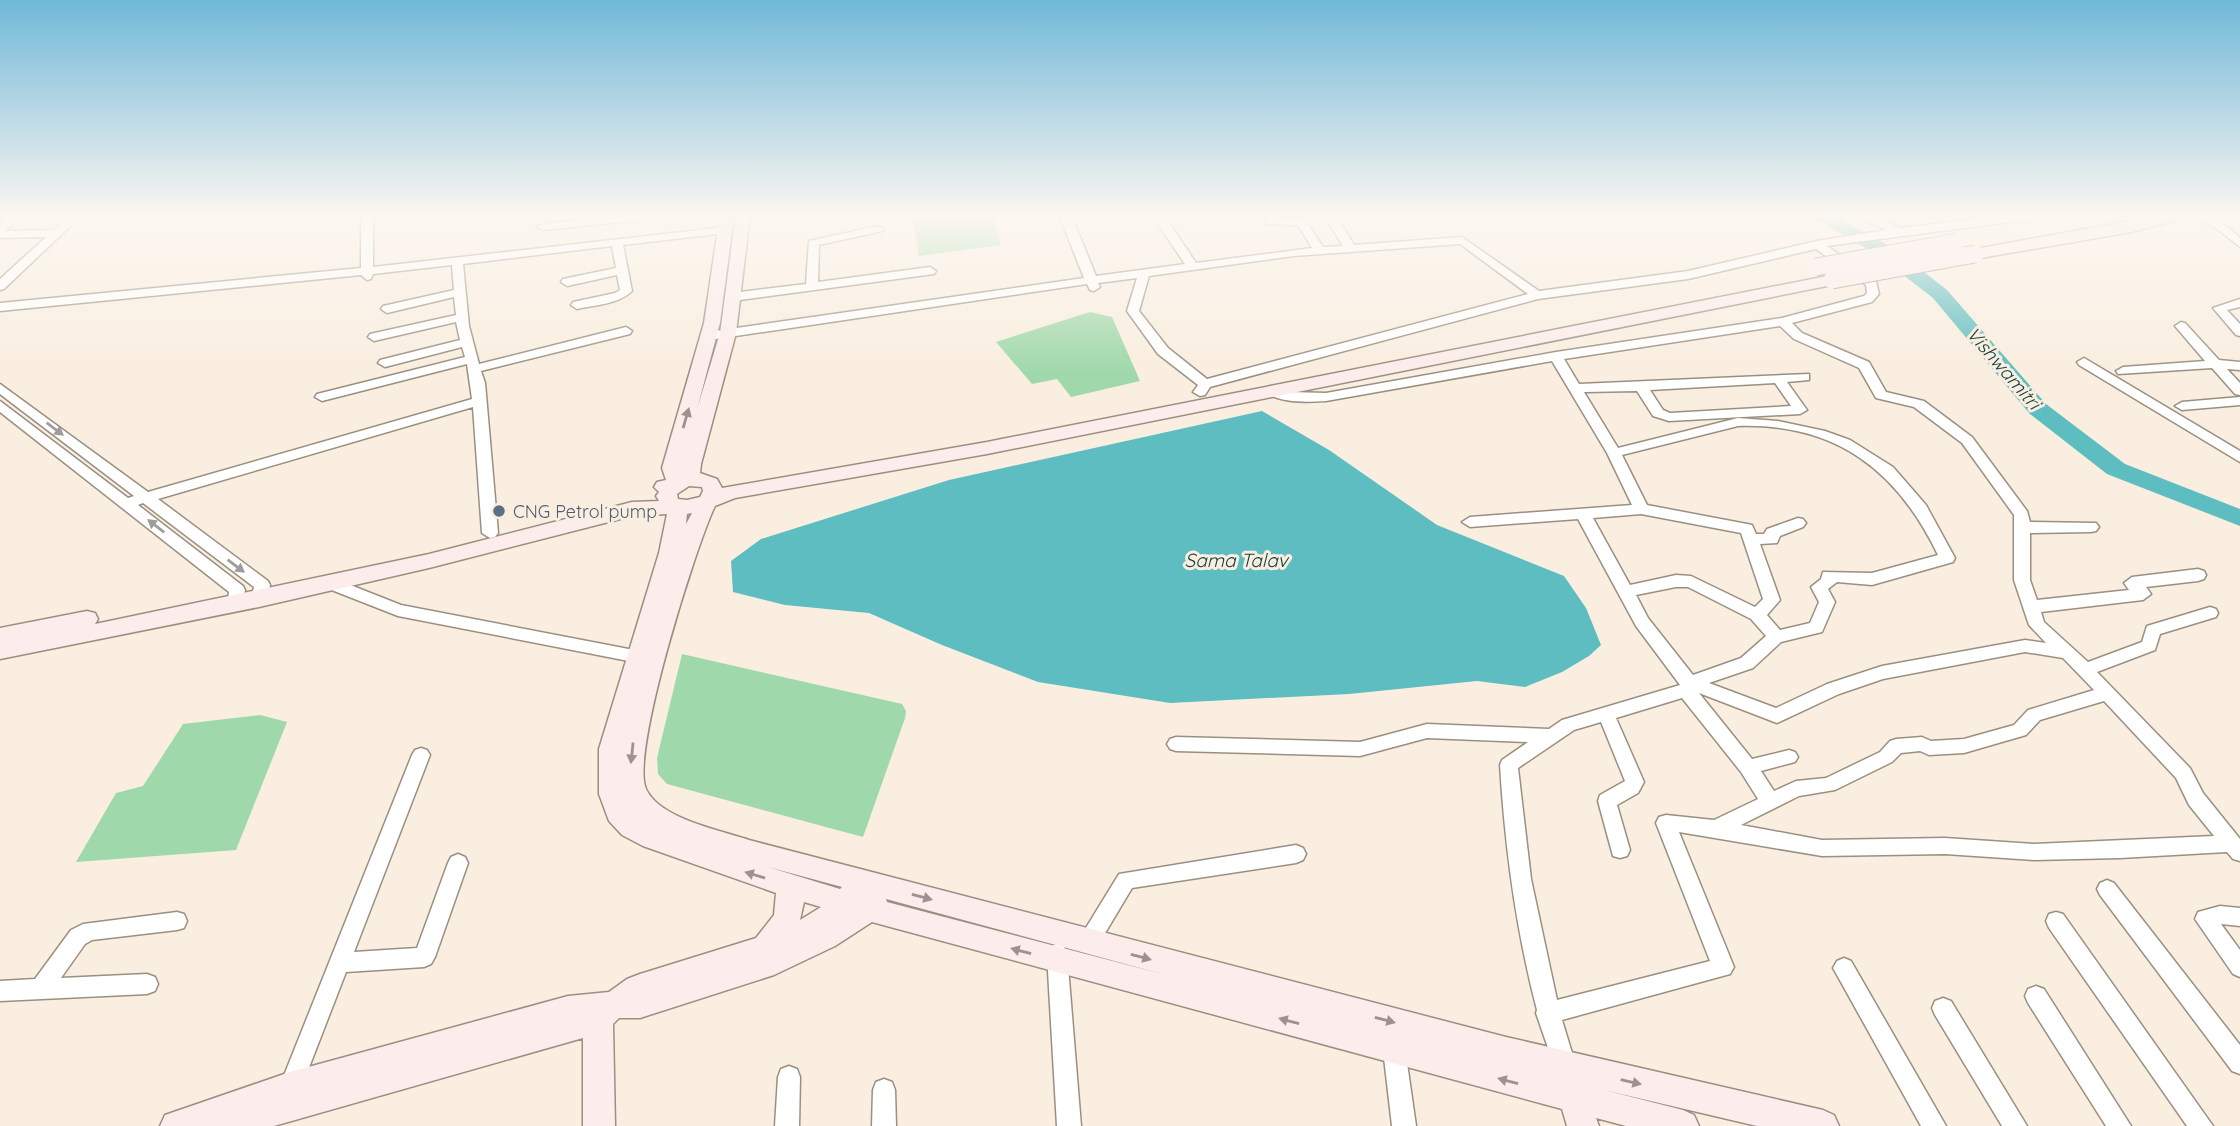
<svg xmlns="http://www.w3.org/2000/svg" width="2240" height="1126" font-family="Quicksand,sans-serif">
<rect width="100%" height="100%" fill="#f9eedf"/>
<!-- green -->
<path fill="#9fd8aa" d="M912 215H993L1001 245 919 256Z
M1090 312 1112 317 1140 381 1071 397 1057 379 1032 384 996 342Z
M682 654 902 704 906 711 905 718 863 837 667 784 658 774 657 758Z
M260 715 287 722 236 850 76 862 116 793 143 786 183 724Z"/>
<!-- water -->
<path fill="#5dbdc0" d="M1262 411 1329 450 1437 525 1564 576 1586 608 1601 645 1589 656 1562 672 1525 687 1477 681 1349 694 1170 703 1038 682 942 645 869 613 785 605 733 592 731 561 761 539 949 480Z"/>
<g fill="none" stroke-linecap="round" stroke-linejoin="round">
<!-- river -->
<path fill="#5dbdc0" fill-rule="evenodd" d="M1809 215H1832L1893 248 1947 290 2046 404 2125 464 2240 509V526L2107 474 2030 414 1933 298 1879 256Z"/>
<!-- street casing -->
<g stroke="#999081" stroke-width="3">
<path id="street" d="M10 215H23L5 231 54 230 69 215H82L4 289 0 290V279L46 237 0 238V224Z
M361 215H373V267L726 227 732 230 726 233 623 245 632 291C619 304 595 305 577 309L571 305 573 302 615 293 620 290 617 275 567 286 561 282 563 279 616 268 612 246 463 264 469 326 479 364 626 327 632 331 630 334 481 371 485 383 498 533 495 537 490 538 482 533 473 407 158 499 268 581 270 585 267 599 259 605 251 599 254 587 143 503 138 505 243 586 245 590 241 608H229L227 604 229 592 0 412V401L128 498 134 496 0 394V384L148 492 472 399 467 364 322 401 315 397 317 394 465 357 462 347 385 367 378 363 380 360 460 340 456 322 374 341 368 337 370 334 456 315 454 297 387 313 381 309 383 306 454 290 452 265 373 274 371 279 367 280 361 275 0 311V303L361 268Z
M628 215H668L662 218 543 230 537 227 543 224Z
M1059 215H1071L1096 276 1185 264 1152 215H1164L1196 263 1312 248 1298 225 1266 224 1264 222 1270 219 1305 220 1323 247 1343 246 1324 215H1336L1354 245 1462 237 1539 291 1688 271 1817 241 1886 230 1852 215H1868L1901 228 2012 215H2046L2040 218 1827 246 1876 281 1879 294 1872 302 1792 323 1802 333 1869 362 1886 392 1924 401 1972 437 2027 511 2030 522 2096 523 2099 527 2096 531 2091 532 2030 533V580L2037 600 2129 590 2124 583 2132 577 2198 569 2204 571 2206 575 2204 579 2198 581 2146 587 2151 594 2143 600 2041 612 2044 622 2088 662 2142 642 2147 626 2210 607 2216 609 2218 613 2216 617 2160 634 2155 650 2097 672 2190 768 2203 793 2240 839V861L2233 859 2227 852 2120 858 2034 860 1945 854 1822 856 1679 832 1734 967 1730 974 1562 1020 1576 1066 1573 1074 1565 1077 1557 1074 1536 1013 1537 1010C1516 930 1505 848 1500 765L1502 760 1528 742 1427 738 1360 756 1176 751 1170 749 1167 744 1170 739 1176 737 1360 742 1427 724 1549 729 1562 720 1680 685 1636 626 1578 519 1470 527 1462 522 1470 517 1632 505 1607 453 1552 361 1326 401C1306 402 1279 404 1263 390L1270 386 1290 392 1326 393 1556 352 1782 318 1864 296 1867 293 1866 285 1816 249 1688 279 1538 299 1210 387 1205 395 1200 396 1193 392 1198 385 1158 354 1127 311 1137 278 1098 283 1100 287 1094 291 1090 290 1087 284 709 340 703 336 709 332 1084 278ZM1460 244 1528 294 1207 379 1168 348 1139 311 1149 276 1294 256ZM1780 326 1794 339 1859 368 1876 398 1914 407 1962 443 2014 515V580L2029 625 2046 643 2025 640 1882 666 1827 684 1776 708 1709 683 1753 668 1781 642 1822 632 1835 602 1828 589 1837 582 1872 585 1953 562 1955 558 1926 505 1893 467 1850 440 1825 431 1778 421 1738 418 1618 448 1584 392 1637 391 1653 416 1669 421 1800 414 1807 410 1787 382 1809 380V374L1579 384 1564 359ZM1775 383 1791 406 1670 413 1663 410 1650 390ZM1738 426C1836 423 1897 470 1938 555L1872 573 1823 572 1821 579 1811 587 1819 602 1810 623 1780 630 1767 615 1780 600 1760 544 1777 543 1780 536 1803 527 1806 523 1803 519 1798 518 1767 529 1764 534H1756L1752 525 1747 524 1647 505 1622 455ZM1641 514 1741 533 1763 599 1755 607 1691 576 1676 575 1630 585 1593 518ZM1676 587H1688L1751 619 1766 636 1741 658 1693 675 1648 618 1636 595ZM2025 652 2063 658 2094 690 2028 710 2014 725 1964 739 1931 741 1922 737 1896 739 1890 741 1880 752 1826 778 1796 781 1774 791 1761 771 1795 762 1798 757 1795 752 1789 750 1752 759 1699 693 1777 723 1839 694 1883 679ZM1682 698 1741 772 1758 799 1714 820 1666 815 1659 817 1656 823 1710 961 1557 1000 1531 879 1518 768 1574 730 1601 722 1625 781 1600 795 1598 801 1613 856 1620 858 1627 856 1630 850 1617 805 1638 793 1644 782 1616 718ZM2104 701 2176 778 2189 805 2214 836 2034 844 1945 838 1822 840 1741 825 1799 796 1835 790 1892 762 1901 753 1920 751 1929 755 1964 753 2026 735 2040 720Z
M2191 215C2212 215 2225 224 2240 238V247L2219 230Z
M878 226 884 229 882 231 819 245 818 282 930 267 936 271 934 274 732 301 726 297 732 293 806 284 809 241Z
M2240 299V307L2227 310 2240 324V336L2236 335 2213 308Z
M2181 322 2185 323 2219 360 2240 362V370L2227 369 2240 383V395L2235 394 2212 368 2118 374 2116 371 2123 367 2205 361 2175 326Z
M2084 358 2240 451V462L2079 365 2077 362Z
M2240 397V405L2182 410 2175 406 2182 402Z
M330 577 401 605 639 651 645 652 648 657 645 662 639 663 398 616 324 587 322 583 324 579Z
M421 748 427 750 430 755 354 952 417 948 448 863 451 857 458 854 465 857 468 863 435 957 431 964 424 967 346 972 298 1096 290 1099 282 1096 279 1088 412 755 415 750Z
M1296 845 1303 848 1306 854 1303 860 1296 863 1132 888 1095 950 1088 953 1081 950 1078 943 1081 936 1119 874Z
M2107 880 2114 883 2240 1045V1074L2232 1071 2100 895 2097 889 2100 883Z
M2220 906 2240 908V926L2221 924 2240 950V977L2233 974 2195 919 2198 912Z
M177 912 184 914 187 921 184 928 177 930 92 940 85 944 61 978 147 974 155 977 158 984 155 991 147 994 0 1001V981L35 979 71 930 83 924Z
M2056 912 2063 914 2213 1126H2187L2049 928 2046 921 2049 914Z
M1057 944 1064 947 1067 954 1081 1126H1057L1047 954 1050 947Z
M1844 958 1851 961 1946 1126H1921L1837 975 1833 968 1837 961Z
M2036 986 2044 989 2131 1126H2106L2028 1003 2025 996 2028 989Z
M1943 998 1951 1001 2027 1126H2002L1935 1015 1932 1008 1935 1001Z
M1394 1038 1402 1041 1405 1049 1416 1126H1392L1383 1049 1386 1041Z
M789 1066 797 1069 800 1077 799 1126H775L778 1077 781 1069Z
M884 1079 892 1082 895 1090 896 1126H872L873 1090 876 1082Z"/>
</g>
<!-- secondary casing -->
<g stroke="#999081" stroke-width="3">
<path id="secondary" d="M720 215H734L720 323 697 409 720 333 736 215H750L736 333 701 464 700 473 717 479 722 488 987 442 1832 275 1838 277 1840 280 1838 283 1832 285 987 454 735 498 715 506C696 545 630 754 646 789 660 819 720 830 749 840L1506 1037 1823 1110 1834 1115 1839 1126H1757L1604 1090 1683 1110 1694 1115 1699 1126H1626L1596 1118 1599 1126H1567L1562 1109 872 922 835 946 774 975 640 1018H619L613 1024 615 1126H583V1038L274 1126H160L165 1115 290 1072 568 996 609 992 627 979 640 974 756 938 774 915 776 893 643 846 622 835 609 821 599 794V749L659 553 667 514 632 516 429 568 259 607 0 659V628L87 611 95 613 98 619 95 624 429 554 632 502 659 501 656 496 659 492 654 487 657 482 666 480 662 468 704 323ZM689 486 702 487 703 491 700 497 687 500 678 499 677 494ZM692 513 686 524 687 514ZM768 867 842 887 840 889ZM886 899 1166 975 887 902ZM804 902 821 907 800 920Z
M2162 215H2187L2185 218 2131 232 1975 259 1967 254 1975 249Z"/>
</g>
<!-- street -->
<use href="#street" fill="#fff" fill-rule="evenodd"/>
<!-- secondary -->
<use href="#secondary" fill="#fcecec" fill-rule="evenodd"/>
<!-- secondary-bridge casing -->
<g stroke="#999081" stroke-width="19" stroke-linecap="butt">
<path id="secondary-bridge" d="M1816 267 1957 242
M1832 280 1975 254"/>
</g>
<!-- secondary-bridge -->
<use href="#secondary-bridge" stroke="#fcecec" stroke-width="17"/>
</g>
<!-- one-way arrows -->
<defs><path id="oneway-solid" d="M-6-.8H1V-3.2L6.5 0L1 3.2V.8H-6Z" transform="scale(1.75)"/></defs>
<g fill="#9d9290">
<use href="#oneway-solid" transform="translate(686 418) rotate(-74)"/>
<use href="#oneway-solid" transform="translate(632 753) rotate(96)"/>
<use href="#oneway-solid" transform="translate(755 875) rotate(-163)"/>
<use href="#oneway-solid" transform="translate(922 897) rotate(15)"/>
<use href="#oneway-solid" transform="translate(1021 951) rotate(-165)"/>
<use href="#oneway-solid" transform="translate(1141 957) rotate(15)"/>
<use href="#oneway-solid" transform="translate(1385 1020) rotate(15)"/>
<use href="#oneway-solid" transform="translate(1289 1021) rotate(-165)"/>
<use href="#oneway-solid" transform="translate(1508 1081) rotate(-165)"/>
<use href="#oneway-solid" transform="translate(1631 1082) rotate(13)"/>
</g>
<g fill="#9f9d9c">
<use href="#oneway-solid" transform="translate(55 429) rotate(37)"/>
<use href="#oneway-solid" transform="translate(156 526) rotate(-142)"/>
<use href="#oneway-solid" transform="translate(236 566) rotate(37)"/>
</g>
<!-- sky -->
<linearGradient id="sky" x2="0" y2="1"><stop stop-color="#70b8d8"/><stop offset="0.58" stop-color="#fcf7f1"/><stop offset="1" stop-color="#fcf7f1" stop-opacity="0"/></linearGradient>
<rect width="2240" height="373" fill="url(#sky)"/>
<!-- markers -->
<circle fill="#5c6f8a" stroke="#f9eedf" stroke-width="2.5" cx="499" cy="511" r="7"/>
<g text-anchor="middle" dominant-baseline="central" stroke-width="6" stroke-linejoin="round" paint-order="stroke">
<!-- service labels -->
<g font-size="18" fill="#4e5e75" stroke="#f9eedf" text-anchor="start">
<text x="513" y="511">CNG Petrol pump</text>
</g>
<!-- water labels -->
<g font-size="19" font-style="italic" fill="#123f41" stroke="#f9eedf">
<text transform="translate(2004 368) rotate(49)">Vishwamitri</text>
<text x="1236" y="560">Sama Talav</text>
</g>
</g>
</svg>
